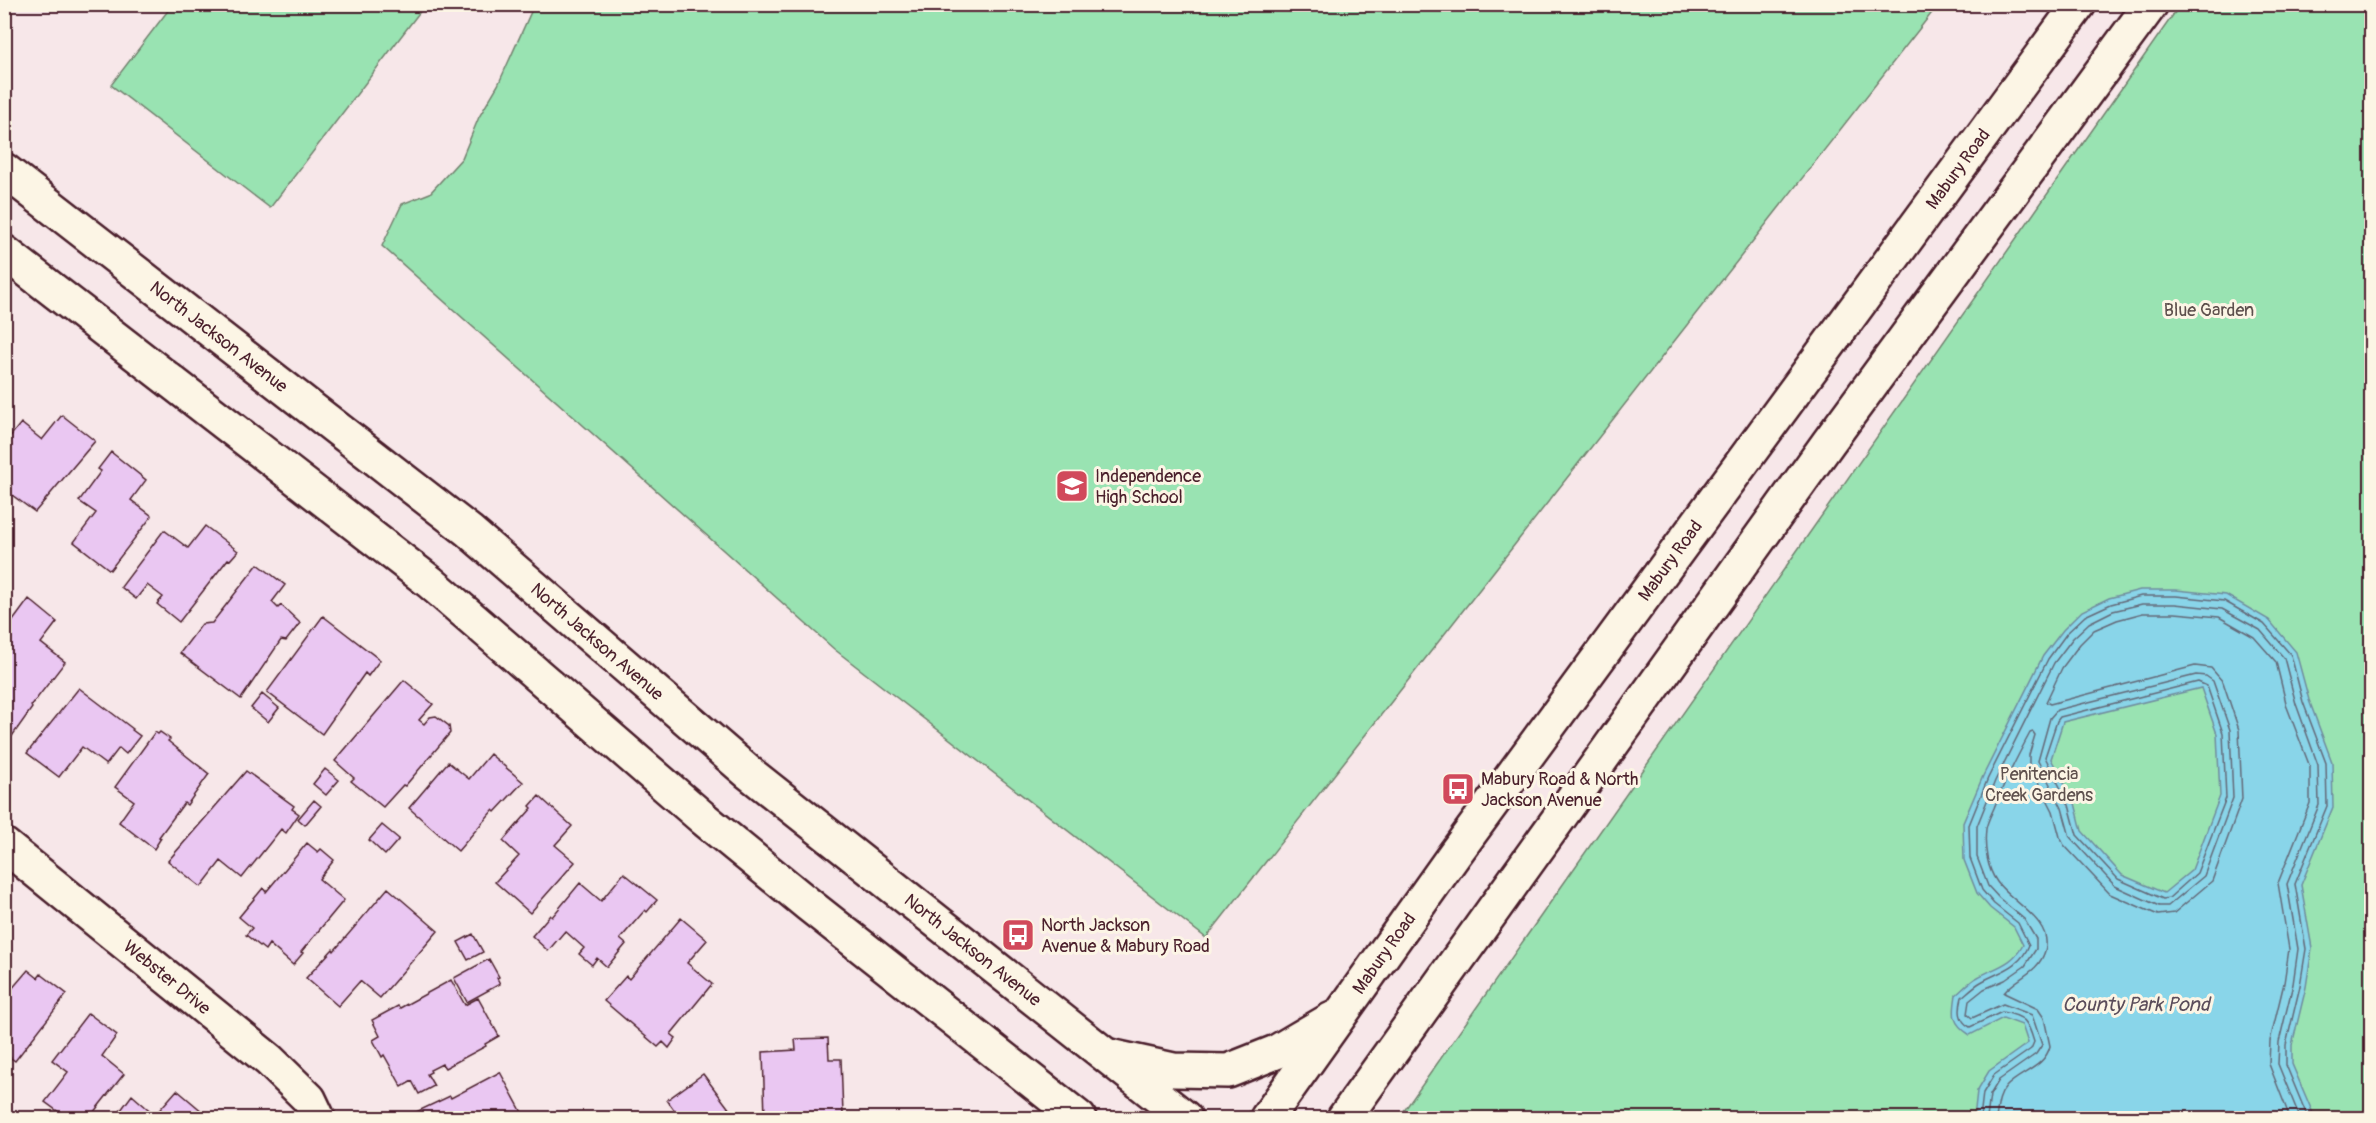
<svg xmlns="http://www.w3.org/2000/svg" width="2376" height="1123" font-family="Pangolin,sans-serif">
<rect width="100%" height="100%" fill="#f7e7e9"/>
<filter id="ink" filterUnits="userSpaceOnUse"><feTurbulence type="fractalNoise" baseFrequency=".0167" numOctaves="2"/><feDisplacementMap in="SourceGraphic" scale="12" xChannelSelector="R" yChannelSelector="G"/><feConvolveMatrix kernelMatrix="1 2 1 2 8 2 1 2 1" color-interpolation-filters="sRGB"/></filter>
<g filter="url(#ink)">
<!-- green -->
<path fill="#99e3b2" stroke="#72816e" stroke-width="1.5" d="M173 4H425V5L270 208 111 85Z
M534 5V4L1938 5 1206 938 834 649 382 246 402 204 430 193 462 158 479 117 498 85Z
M2180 5H2371V1118H1399Z"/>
<!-- water -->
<path fill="#89d5e9" stroke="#708c9d" stroke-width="1.5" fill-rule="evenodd" d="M2140 590H2176L2226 595 2269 620 2296 652 2309 700 2332 762 2333 807 2301 885 2312 948 2306 987 2292 1045V1064L2315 1118H1974L1977 1091 1989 1071 2028 1043 2022 1025 2003 1018 1970 1035C1951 1023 1953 1014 1956 995 1963 989 1970 981 1978 977 1996 967 2013 964 2023 945L2014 927 1990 908 1977 893 1964 860 1963 823 1983 776 2043 656 2063 630 2082 611 2109 598ZM2201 688 2217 734 2220 796 2192 870 2164 893 2122 875 2082 831 2075 803 2051 759 2063 722Z"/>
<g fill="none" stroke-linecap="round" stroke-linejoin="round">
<!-- shore -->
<path stroke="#636877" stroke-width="1.5" d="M2196 675 2206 676 2213 681 2230 730 2233 798 2204 876 2168 906H2159L2115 886 2070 837 2062 808 2038 761 2050 718 2057 710Z
M2198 682 2207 686 2223 733 2226 798 2197 873 2169 898 2163 899 2118 879 2077 835 2069 805 2045 757 2057 721 2060 717Z
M1980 1118 1983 1093 1994 1075 2031 1049 2034 1042C2028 1021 2025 1016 2002 1012L1970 1027C1958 1021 1959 1009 1962 997 1968 992 1974 986 1981 982 2000 971 2020 968 2029 945L2018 923 1994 904 1982 890 1970 858 1969 825 1988 778 2048 659 2067 633 2085 616 2111 604 2141 596H2176L2224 601 2264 624 2291 655 2303 702 2326 763 2327 806 2295 884 2306 949 2300 986 2286 1045V1065L2308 1118
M1987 1118 1990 1095 1999 1080 2036 1054 2042 1045 2032 1015 2003 1004 1972 1018 1967 1014 1969 1001 1984 989 2005 980 2025 966 2036 949V939L2024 919 1999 898 1988 886 1977 857V826L1995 781 2054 663 2073 638 2089 623 2113 611 2142 604H2175L2222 609 2260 630 2284 658 2296 704 2318 765 2319 805 2287 884 2298 949 2293 984 2279 1042 2278 1064 2300 1118
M1996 1118C1998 1107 1998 1096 2006 1087 2019 1072 2045 1068 2050 1046L2044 1018 2038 1009 2004 993C2016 977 2038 974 2045 951 2054 921 2011 902 1997 882 1987 868 1984 847 1986 829 1987 822 1991 815 1994 808 2004 782 2017 757 2030 733L2033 732 2035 735 2029 755V764L2053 811 2060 837 2064 845 2110 894 2158 915 2174 913 2212 881 2242 799 2239 730 2223 682 2211 668 2195 666 2050 704 2046 702 2062 668 2080 644 2094 630 2117 620 2143 613H2175L2219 617 2254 637 2276 662 2287 707 2310 767V803L2278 883 2289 949 2284 983 2270 1041 2269 1064 2290 1118"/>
</g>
<!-- building -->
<path fill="#eac7f2" stroke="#4a1f2b" stroke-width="1.5" d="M62 415 95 441 35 512 4 489V444L21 423 42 440Z
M111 452 146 480 131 500 152 516 110 570 74 542 96 513 79 501 101 471 98 469Z
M205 526 238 551 230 560 228 559 179 622 157 604 163 597 147 585 136 599 121 587 164 530 188 548Z
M258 564 285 585 272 602 278 608 281 605 300 623 286 641 281 640 241 699 180 653 202 624 212 623Z
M29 599 57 622 41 643 65 662 31 706 32 708 10 739 4 735V633Z
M323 616 380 660 368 676 365 673 322 734 267 692Z
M404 680 433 704 419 720 424 724 430 717 436 716 449 726 450 733 405 786 403 785 383 807 351 781 354 778 335 761Z
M79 688 133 729 132 730 140 736 126 754 119 748 106 765 82 747 59 777 27 753Z
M262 694 279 708 268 722 251 708Z
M155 732 158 734 160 732 170 739 168 741 209 774 187 805 184 803 159 837 161 838 154 849 119 822 134 801 115 787Z
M490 754 523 782 495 812 493 810 458 851 409 808 448 762 469 779Z
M325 769 339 780 326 795 313 784Z
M246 771 294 806 292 809 299 814 286 833 281 829 242 878 221 861 201 887 168 861Z
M539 796 572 826 555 845 575 862 530 913 495 882 519 856 503 841 532 808 530 806Z
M314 800 321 806 305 825 298 819Z
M382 825 399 839 385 855 369 840Z
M307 843 318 852 321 849 334 860 319 879 344 900 301 952 303 953 293 965 269 944 265 950 246 935 252 928 239 917 263 888 266 892Z
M624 873 657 900 647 912 645 910 620 939 626 944 607 967 597 958 592 965 579 954 584 948 565 931 548 951 532 936 550 915 552 917 580 883 601 901Z
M388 888 438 931 380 998 360 981 338 1006 306 978 333 949 334 951Z
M681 918 707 940 687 963 712 984 671 1034 676 1038 669 1048 663 1042 658 1047 604 1001 626 976 629 979Z
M473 934 483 952 468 960 458 942Z
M489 959 499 977 497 978 500 984 467 1002 454 978Z
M28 970 38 978 41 974 67 994 15 1061 4 1053V998Z
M451 980 465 1005 478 998 499 1036 485 1044 486 1046 445 1068 442 1064 430 1070 431 1072 427 1074 434 1086 419 1094 412 1081 402 1087 384 1055 382 1057 373 1040 380 1036 372 1020 398 1006 400 1008Z
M88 1013 117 1035 102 1056 124 1074 89 1118H67L45 1102 68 1072 52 1060Z
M828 1038 829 1059H841L843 1115 832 1116V1118H765L763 1052 796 1050 795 1039Z
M500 1072 525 1118H417L414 1113 450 1096 451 1098Z
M703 1074 736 1118H680L667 1100Z
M177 1090 210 1118H115L132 1095 155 1115Z"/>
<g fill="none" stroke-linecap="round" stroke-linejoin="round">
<!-- minor casing -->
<g stroke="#4a1f2b" stroke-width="38">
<g id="minor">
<path id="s1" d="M4 845 269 1060 309 1099 318 1118"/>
</g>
</g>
<!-- major casing -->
<g stroke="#4a1f2b" stroke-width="38">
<g id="major">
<path id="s2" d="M4 170 469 531 748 772 1185 1118"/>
<path d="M4 252 430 582 704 819 809 905 1079 1118"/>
<path d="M1110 1056 1174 1070 1228 1071 1276 1052 1332 1019"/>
<path id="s3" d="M1267 1118 1454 855 2079 4"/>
<path d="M1344 1118 1828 443 2151 4"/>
</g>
</g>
<!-- minor -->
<use href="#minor" stroke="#fcf5e5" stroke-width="33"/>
<!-- major -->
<use href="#major" stroke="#fcf5e5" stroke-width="33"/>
</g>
</g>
<!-- icons -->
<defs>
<g id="school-square" transform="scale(1.725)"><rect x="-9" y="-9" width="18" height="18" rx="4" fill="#d1495b" stroke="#fcf5e5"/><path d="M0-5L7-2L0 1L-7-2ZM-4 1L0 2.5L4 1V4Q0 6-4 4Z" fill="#fff"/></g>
<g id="bus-square" transform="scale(1.725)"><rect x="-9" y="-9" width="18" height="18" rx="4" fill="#d1495b" stroke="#fcf5e5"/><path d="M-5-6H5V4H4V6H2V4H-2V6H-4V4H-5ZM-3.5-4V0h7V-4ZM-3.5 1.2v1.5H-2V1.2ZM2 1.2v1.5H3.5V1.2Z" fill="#fff"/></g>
</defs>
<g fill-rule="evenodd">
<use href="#school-square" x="1072" y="486"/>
<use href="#bus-square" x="1458" y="789"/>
<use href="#bus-square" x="1018" y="935"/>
</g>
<g text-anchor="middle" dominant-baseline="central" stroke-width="6" stroke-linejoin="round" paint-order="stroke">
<!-- street labels -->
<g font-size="18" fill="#4a1f2b" stroke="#fcf5e5">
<text stroke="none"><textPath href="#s3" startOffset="1174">Mabury Road</textPath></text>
<text stroke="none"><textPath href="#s2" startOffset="272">North Jackson Avenue</textPath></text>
<text stroke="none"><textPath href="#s3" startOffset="688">Mabury Road</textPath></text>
<text stroke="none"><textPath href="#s2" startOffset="758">North Jackson Avenue</textPath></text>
<text stroke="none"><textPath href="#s2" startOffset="1244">North Jackson Avenue</textPath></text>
<text stroke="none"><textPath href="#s3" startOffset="202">Mabury Road</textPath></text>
<text stroke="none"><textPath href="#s1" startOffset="210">Webster Drive</textPath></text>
</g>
<!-- park labels -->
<g font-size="18" fill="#5e504d" stroke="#fcf5e5">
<text x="2209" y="310">Blue Garden</text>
<text x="2039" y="774">Penitencia<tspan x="2039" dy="21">Creek Gardens</tspan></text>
</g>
<!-- poi labels -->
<g font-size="18" fill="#4a1f2b" stroke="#fcf5e5" text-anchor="start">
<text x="1095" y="476">Independence<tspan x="1095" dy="21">High School</tspan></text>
<text x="1481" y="779">Mabury Road &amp; North<tspan x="1481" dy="21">Jackson Avenue</tspan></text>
<text x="1041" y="925">North Jackson<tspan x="1041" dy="21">Avenue &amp; Mabury Road</tspan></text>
</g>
<!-- water labels -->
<g font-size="20" font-style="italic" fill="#5a4c5a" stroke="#fcf5e5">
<text x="2136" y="1004">County Park Pond</text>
</g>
</g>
<!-- margin -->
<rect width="2376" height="1123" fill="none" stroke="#fcf5e5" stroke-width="24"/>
<rect x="12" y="12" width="2352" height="1099" fill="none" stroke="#4a1f2b" stroke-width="2" filter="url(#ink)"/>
</svg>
